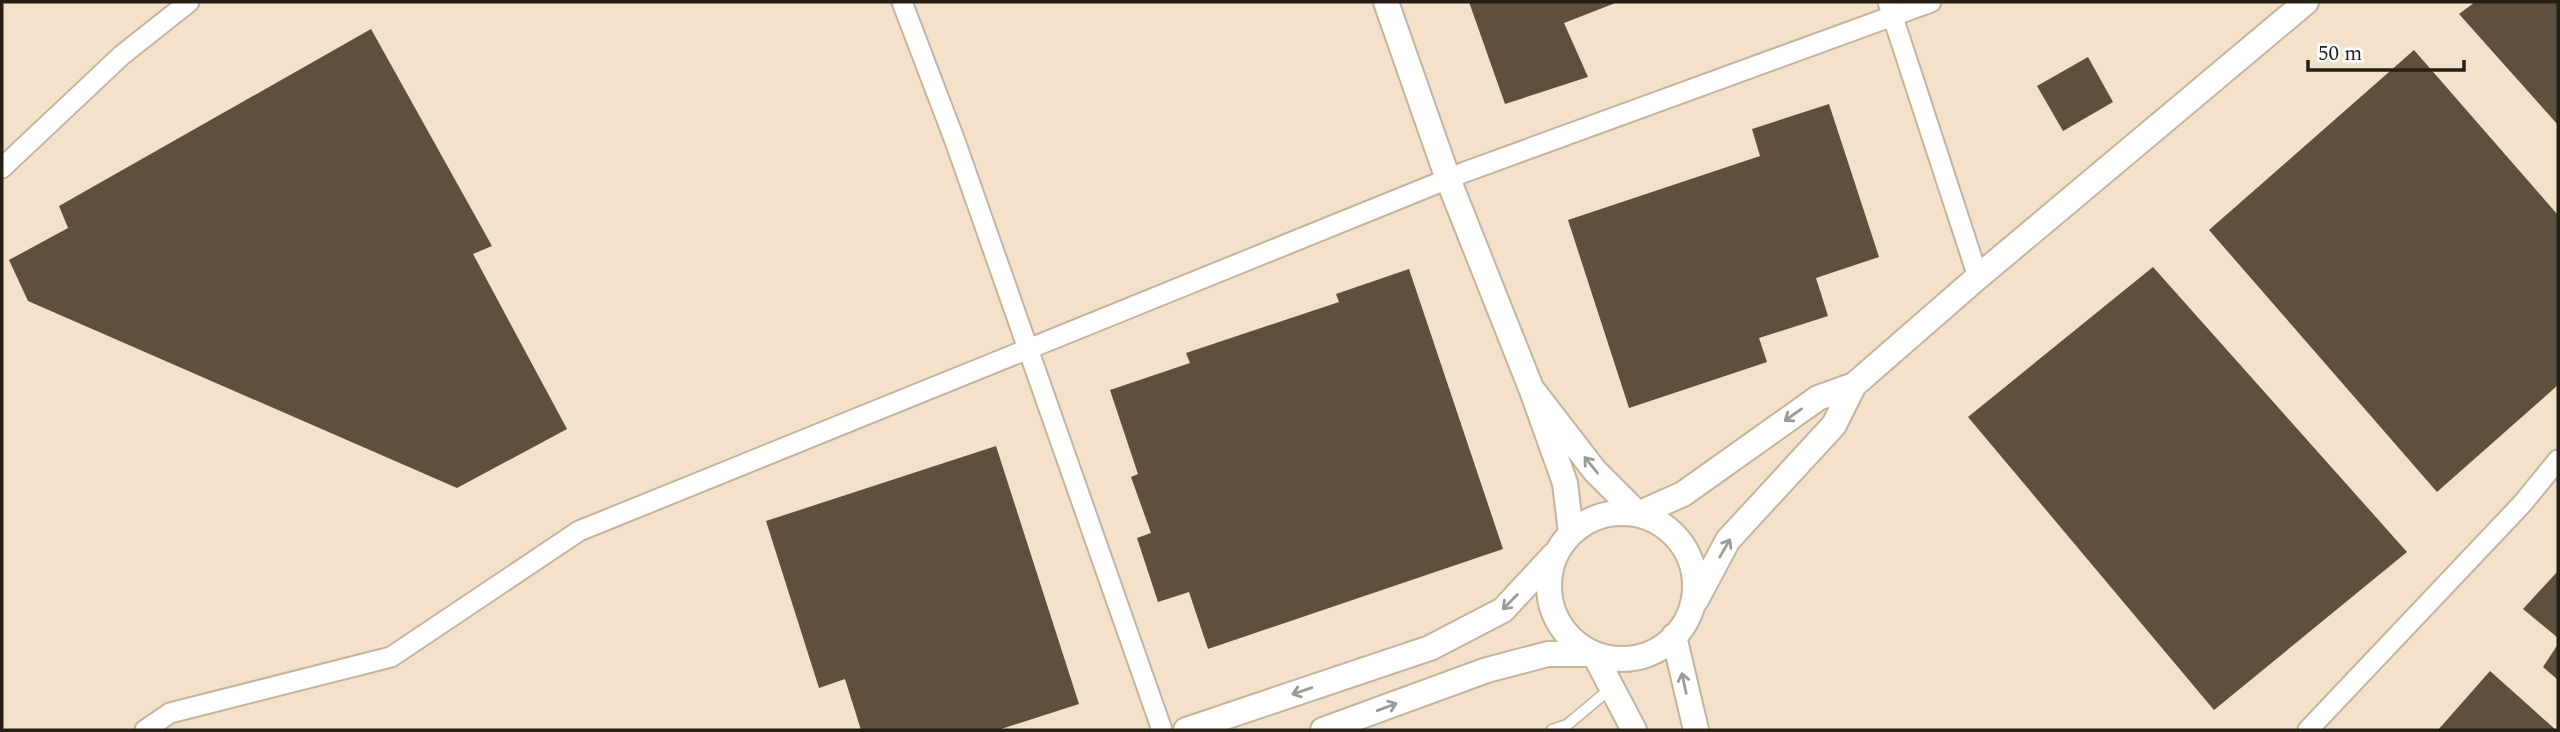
<svg xmlns="http://www.w3.org/2000/svg" width="2560" height="732" font-family="Spectral,serif">
<rect width="100%" height="100%" fill="#f3e1ca"/>
<!-- building -->
<path fill="#5e503c" d="M1469 2H1618L1564 23 1588 77 1505 104Z
M2475 2H2558V125L2459 14Z
M371 29 492 246 473 254 567 429 457 488 28 301 9 260 68 228 59 206Z
M2414 50 2558 215V385L2437 492 2209 230Z
M2088 57 2113 102 2063 131 2037 86Z
M1829 104 1879 257 1816 278 1828 316 1759 338 1767 362 1629 408 1568 220 1760 156 1752 129Z
M2153 267 2407 552 2214 710 1968 417Z
M1409 269 1503 549 1208 649 1189 592 1158 602 1137 538 1151 533 1131 477 1138 474 1110 390 1190 363 1186 353 1339 302 1336 294Z
M996 446 1079 704 998 730H861L845 679 819 688 766 521Z
M2558 571V638L2523 609Z
M2558 644V680L2543 667Z
M2490 671 2556 730H2438Z"/>
<g fill="none" stroke-linecap="round" stroke-linejoin="round">
<!-- service casing -->
<g stroke="#c5b49e" stroke-width="13">
<path id="service" d="M1552 730 1567 725 1611 688"/>
</g>
<!-- minor casing -->
<g stroke="#c5b49e" stroke-width="23">
<path id="minor" d="M902 2 955 141 1162 730
M1888 2 1978 277
M2 168 122 55 189 2
M145 730 170 713 391 657 579 531 1465 172 1931 2
M2308 730 2522 504 2558 460"/>
</g>
<!-- tertiary casing -->
<g stroke="#c5b49e" stroke-width="28">
<path id="tertiary" d="M1386 2 1448 179 1531 388
M1549 586a73 73 0 1 1 146 0a73 73 0 1 1-146 0Z
M1571 533 1565 483 1531 388 1595 471 1638 514 1683 494 1818 398 1854 385 1978 277 2306 2
M1696 600 1728 540 1834 425 1854 385
M1674 636 1696 730
M1186 730 1430 648 1503 610 1554 555
M1323 730 1487 670 1548 654H1594L1634 730"/>
</g>
<!-- service -->
<use href="#service" stroke="#fff" stroke-width="10"/>
<!-- minor -->
<use href="#minor" stroke="#fff" stroke-width="19"/>
<!-- tertiary -->
<use href="#tertiary" stroke="#fff" stroke-width="24"/>
</g>
<!-- one-way arrows -->
<defs><path id="oneway-shaft" d="M-6 0H5M1.5-3L5.5 0L1.5 3" fill="none" stroke-width="1.6" stroke-linecap="round" stroke-linejoin="round" transform="scale(1.75)"/></defs>
<g stroke="#9d9a96">
<use href="#oneway-shaft" transform="translate(1793 415) rotate(145)"/>
<use href="#oneway-shaft" transform="translate(1591 465) rotate(-129)"/>
<use href="#oneway-shaft" transform="translate(1725 548) rotate(-60)"/>
<use href="#oneway-shaft" transform="translate(1510 602) rotate(135)"/>
<use href="#oneway-shaft" transform="translate(1684 683) rotate(-102)"/>
<use href="#oneway-shaft" transform="translate(1302 691) rotate(161)"/>
<use href="#oneway-shaft" transform="translate(1387 707) rotate(-20)"/>
</g>
<!-- border -->
<rect width="2560" height="732" fill="none" stroke="#251f16" stroke-width="7"/>
<!-- scale -->
<path d="M2308 60v10h156v-10" fill="none" stroke="#251f16" stroke-width="3.5"/>
<text x="2318" y="60" font-size="21" fill="#251f16" stroke="#ffffff" stroke-width="5" paint-order="stroke">50 m</text>
</svg>
